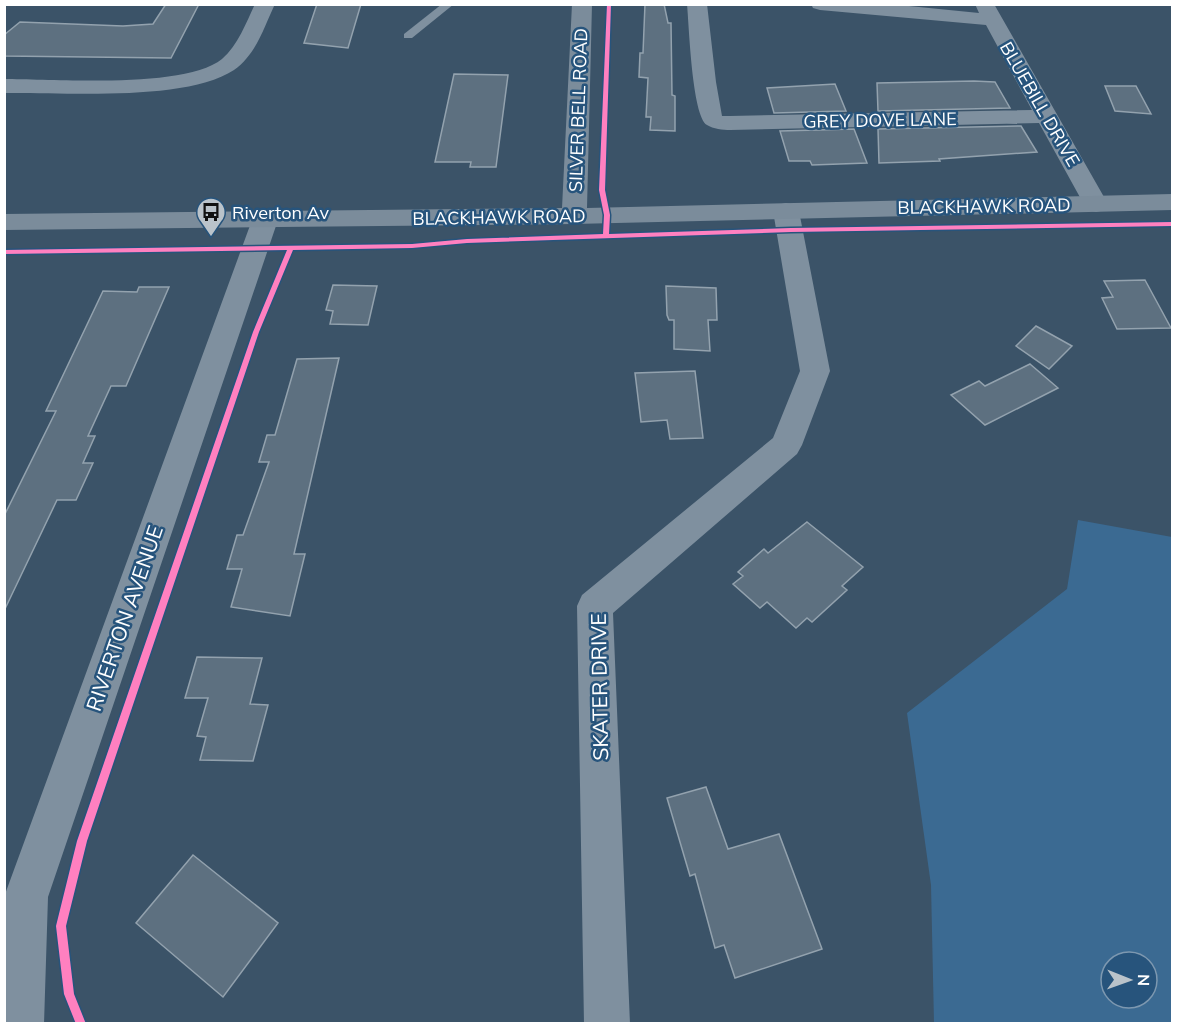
<svg xmlns="http://www.w3.org/2000/svg" width="1177" height="1028" font-family="Mulish,sans-serif">
<rect width="100%" height="100%" fill="#3b5368"/>
<!-- green -->
<path fill="#3b6a92" fill-rule="evenodd" d="M1078 520 1172 537V1023H934L931 885 907 713 1067 589ZM1111 962H1147V998H1111Z"/>
<!-- building -->
<path fill="#5d7080" stroke="#93a2ae" stroke-width="1.5" d="M166 4H199L171 58 4 56V35L20 22 123 26 153 24Z
M317 4H361L348 48 304 43Z
M645 4H664L668 23H671L672 95 675 96V131L650 130 651 117H646L648 78 639 77 640 53H643Z
M454 74 508 75 496 167H470L471 162H435Z
M974 81 995 82 1010 108 878 111 877 83Z
M835 84 846 111 774 113 767 88Z
M1105 86H1136L1151 114 1115 111Z
M1021 126 1037 152 939 159 940 161 879 163 878 129Z
M854 129 867 163 812 165 810 161H789L780 131Z
M1145 280 1171 328 1117 329 1102 298 1113 297 1104 281Z
M333 285 377 286 368 325 330 324 333 311 326 310Z
M666 286 716 288 717 320H708L710 351 674 349V320H669L667 315Z
M139 287H169L126 386H111L88 436H95L83 463H93L76 500H57L4 611V516L56 411H46L103 291 137 292Z
M1036 326 1072 346 1049 369 1016 346Z
M339 358 294 554H305L290 616 231 607 242 569H227L237 535H243L269 462H259L267 435H275L297 359Z
M1030 364 1058 388 985 425 951 395 979 381 985 386Z
M695 371 703 438 670 439 667 420 641 422 635 373Z
M807 522 863 567 842 586 847 590 812 622 807 618 796 628 767 602 760 608 733 584 743 576 738 572 764 549 768 553Z
M197 657 262 658 250 704 268 705 253 761 200 760 206 737 197 736 208 698H185Z
M706 787 728 849 779 834 822 949 735 978 724 945 715 948 695 874 690 876 667 798Z
M193 855 278 923 223 997 136 923Z"/>
<g fill="none" stroke-linecap="round" stroke-linejoin="round">
<!-- lane -->
<path fill="#7f909f" fill-rule="evenodd" d="M442 4H454L412 38H404V34Z"/>
<!-- street -->
<path fill="#7f909f" fill-rule="evenodd" d="M255 4H275C264 27 256 55 234 70 186 102 64 92 4 93V79C55 79 185 89 222 59 238 45 246 23 255 4Z
M687 4H707L716 82 722 116H730L1032 110 986 25 820 10 813 8 811 4H889L979 13 975 4H994L1108 204 1105 210 1096 212 1087 210 1039 123 730 130C723 130 713 129 707 125 692 116 689 25 687 4Z
M786 203 795 205 799 211 830 371 802 445 797 454 613 613 630 1024H584L577 606 582 595 773 438 800 371 773 211 777 205Z
M265 212 274 214 278 220 48 897 44 1024H4V897L252 220 256 214Z"/>
<!-- secondary -->
<path fill="#7b8c9b" fill-rule="evenodd" d="M572 4H592L587 208 1172 194V210L574 224 4 230V214L562 208Z"/>
<!-- cycleway casing -->
<g stroke="#27547c" stroke-width="3">
<path id="cycleway" d="M607 4H611L605 190 610 215 609 234 791 228 1172 222V226L791 232 467 243 412 248 293 250 259 332 87 841 66 926 74 994 86 1024H76L64 994 56 926 77 841 253 332 287 250 4 254V250L412 244 467 239 603 234 604 215 599 190Z"/>
</g>
<!-- cycleway -->
<use href="#cycleway" fill="#ff80c0" fill-rule="evenodd"/>
</g>
<!-- icons -->
<defs>
<g id="bus-pin" transform="scale(1.5)"><path d="M0 17L-7.5 6A9.5 9.5 0 1 1 7.5 6Z" fill="#bac3ca" stroke="#27547c"/><path d="M-5-6H5V4H4V6H2V4H-2V6H-4V4H-5ZM-3.5-4V0h7V-4ZM-3.5 1.2v1.5H-2V1.2ZM2 1.2v1.5H3.5V1.2Z" fill="#111"/></g>
</defs>
<g fill-rule="evenodd">
<use href="#bus-pin" x="211" y="212"/>
</g>
<g text-anchor="middle" dominant-baseline="central" stroke-width="5" stroke-linejoin="round" paint-order="stroke">
<!-- far-street labels -->
<g font-size="18" fill="#fff" stroke="#27547c">
<text transform="translate(1040 104) rotate(60)">BLUEBILL DRIVE</text>
<text transform="translate(578 110) rotate(-88)">SILVER BELL ROAD</text>
<text transform="translate(880 120) rotate(-1)">GREY DOVE LANE</text>
<text transform="translate(984 206) rotate(-1)">BLACKHAWK ROAD</text>
<text transform="translate(499 217) rotate(-1)">BLACKHAWK ROAD</text>
</g>
<!-- far-poi labels -->
<g font-size="18" fill="#fff" stroke="#27547c" text-anchor="start">
<text x="232" y="212">Riverton Av</text>
</g>
<!-- street labels -->
<g font-size="21" fill="#fff" stroke="#27547c">
<text transform="translate(124 618) rotate(-71)">RIVERTON AVENUE</text>
<text transform="translate(599 687) rotate(-91)">SKATER DRIVE</text>
</g>
</g>
<!-- border -->
<rect width="1177" height="1028" fill="none" stroke="#ffffff" stroke-width="12"/>
<!-- north arrow -->
<g transform="translate(1129 980) rotate(91)"><circle r="28" fill="#27547c" stroke="#7d98b0" stroke-width="1.5"/>
<path d="M0-4.5L10 22L0 15L-10 22Z" fill="#bac3ca"/>
<text y="-9" font-size="16" font-weight="bold" text-anchor="middle" fill="#ffffff">N</text>
</g>
</svg>
